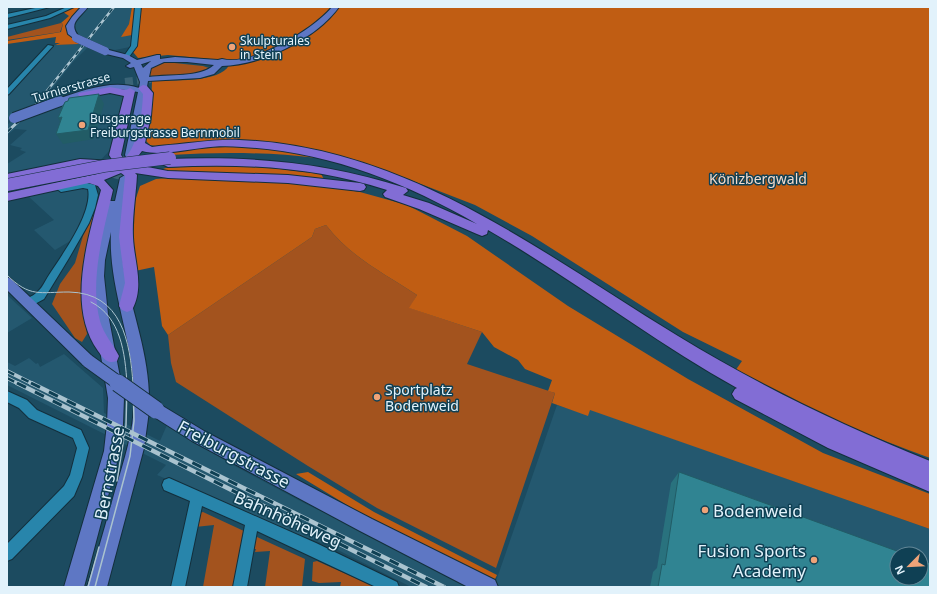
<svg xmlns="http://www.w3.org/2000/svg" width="937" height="594" font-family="'Noto Sans',sans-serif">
<rect width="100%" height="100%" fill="#1c4b60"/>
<!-- built -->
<path fill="#24586f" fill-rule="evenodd" d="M85 7H132L129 24 122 36 133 35 130 47 115 50 90 45 73 62 39 105 108 92 124 95 125 99 111 149 95 166 7 185V164L26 152 20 150 22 148 10 145 27 130 15 129 7 135V125L27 108 7 118V95L49 49 55 45 79 44 69 30Z
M81 186 91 189 86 215 72 240 55 250 34 230 54 220 28 196Z
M7 295 32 318 7 333Z
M64 354 103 388 104 413 160 441 167 425 231 464 306 504 479 587H411L328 545 296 534 157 475 166 465 7 385V362L15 366 29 358 36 364 38 363 40 367Z
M557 405 588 415 589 409 930 529V587H494ZM897 554H921V578H897Z"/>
<!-- green -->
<path fill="#a3531e" d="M61 23 63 24 60 32 7 40V37Z
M165 62 203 66 209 68 195 75 150 77 149 73 151 68Z
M97 208 84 313 87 334 82 342 75 338 52 304 60 284 75 263 83 236Z
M326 225C349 256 385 274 417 295L410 308 482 332 467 364 555 393 496 568 377 508 308 466 176 382 171 363 168 335 312 237 315 229Z
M203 512 246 532 235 587H203L214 525 195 527 199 513Z
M257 537 305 559 302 587H265L270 551 255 552 256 549H251L254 538Z
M317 561 373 586 372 587H340L341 582 319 583 312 581 313 562Z"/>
<!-- forest -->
<path fill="#c05d13" d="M73 7H85L69 26 82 41 79 44 55 45 60 43H55L56 37 7 44V41L61 32 63 24 61 23 69 16 63 12Z
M132 7H930V458C863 433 797 407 735 371L742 361 683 332 532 236 475 205 408 179 366 165 227 141 200 142 156 146 150 145 146 141C146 121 152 102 152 81 170 80 221 83 229 65L221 60 168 55 138 58 133 52 136 48 138 34 121 37 129 24Z
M224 145 276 148 317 158C267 152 220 152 170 155L171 151Z
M211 165 272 168 321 174 324 179 160 170 166 168Z
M181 177 313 184 360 192 407 205 467 236 568 306 688 379 823 453 930 494V529L590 410 588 416 552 403 555 393 548 391 552 380 525 369 518 360 494 347 482 332 409 308 417 295C385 274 349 256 326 225L315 229 312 237 168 335 162 326 154 267 135 271 131 241 132 210 140 186 156 179Z
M308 472 374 512 497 575 494 581 370 519 296 474Z"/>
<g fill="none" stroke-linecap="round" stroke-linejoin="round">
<!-- major-tunnel-far1 -->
<path stroke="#3a6477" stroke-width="8" stroke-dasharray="8 4" stroke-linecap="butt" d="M125 82 151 79"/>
<!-- major-tunnel -->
<path stroke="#3a6477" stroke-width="10" stroke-dasharray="10 5" stroke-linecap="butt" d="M117 179 123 156"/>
<!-- minor casing -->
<g stroke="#132f3c" stroke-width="2">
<path id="minor" d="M40 7H50L7 18V14Z
M67 7H74L50 18 7 29V25L46 16Z
M135 7H141L137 46 129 57 127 58 124 56 131 46Z
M48 45 53 46 9 94 7 95V89Z
M83 182 95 185 98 195 95 208 89 223 69 258 44 299 33 305H25L24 302C27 297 32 297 36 293 42 289 45 281 49 275 62 255 93 213 88 189L83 188 61 192 57 189 61 186Z
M7 391 27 400 37 410 81 430 89 448 82 477 74 496 12 559 7 561V544L64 486 70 475 77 448 73 438 29 418 19 408 7 402Z
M169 478 316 543 397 582 399 587H376L257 531 247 587H233L245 525 202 506 185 587H171L190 501 164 490 162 485 164 480Z"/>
</g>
<!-- major casing -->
<g stroke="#132f3c" stroke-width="2">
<path id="major" d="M81 7H88C79 19 67 23 80 38L76 40 68 34 66 26 72 17Z
M332 7H339C316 39 262 65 222 66L214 74 200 78 148 81 134 157H126L125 155 138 92 119 89 109 90 60 104 56 101 57 99C83 91 111 79 139 88L140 82 134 67 130 68 126 66 131 63 123 58 102 53V49H105L128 55 137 60 157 55H160V59L175 57 218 60 222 59C251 67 313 30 332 7ZM151 61 143 68 141 64H142ZM164 62H187L214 65C200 78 168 74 149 77L151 68Z
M125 175 130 178C124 207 119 240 124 270 133 316 151 360 149 408L151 405 156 403 161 405 204 431 372 519 495 580 498 587H468L360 531 192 441 151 415 149 411 144 448 107 587H87C97 555 106 523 115 491 124 460 135 429 134 396 134 340 108 288 111 232L105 260 104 276 108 314 124 398 123 424 120 451 84 587H64L104 451 107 424 108 398 94 314 92 276 93 260 106 204 108 201H115L120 178Z
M7 277 11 279 93 357 95 361 93 365 88 367 83 365 7 290Z"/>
</g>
<!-- highway casing -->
<g stroke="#132f3c" stroke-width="2">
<path id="highway" d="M143 85 147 86 153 93 151 116 145 143 152 147 159 146C186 144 212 139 239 140 407 146 541 253 678 336 758 385 843 426 930 461V492L828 448 735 399 732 394 735 389 737 388C651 340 573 279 488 230L487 234 482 236 477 234 419 209 385 197 383 194 387 190C316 167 243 163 168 167L164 165 162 163 164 161 168 159C253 156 325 162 406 188L408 191 403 195 429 203 477 224C405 182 326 151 242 147 228 146 215 146 202 148 182 150 161 156 142 151L132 164 168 171 288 175 360 183 364 184 366 187 364 190 360 191 288 183 168 178 135 173 137 175C136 195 132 217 133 237 134 262 145 286 132 310L127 312 122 310 119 306 125 283 119 237 125 176 121 173 104 180 113 190C104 229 89 281 100 321 104 335 113 344 119 356L117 361C106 364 104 359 98 351 66 307 88 238 101 190L98 186 89 183 7 201V193L97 174 112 168C84 161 35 176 7 182V174L80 159 113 161 109 155 124 96 110 93 83 98 78 95 79 93 110 87 126 90 130 88 135 91 121 155 124 159C139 144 142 114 143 94L138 88Z"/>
</g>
<!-- minor -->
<use href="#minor" fill="#2885ab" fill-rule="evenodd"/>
<!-- major -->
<use href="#major" fill="#5e77c4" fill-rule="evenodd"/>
<!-- highway -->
<use href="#highway" fill="#826dd5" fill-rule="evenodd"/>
<!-- tram-far1 -->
<path stroke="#aac3cf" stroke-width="1" d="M7 275C30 298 40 292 69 292 122 293 130 342 133 384
M91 302C121 317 125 353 127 384"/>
<!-- tram -->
<path stroke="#aac3cf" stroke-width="1.5" d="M117 481 126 425 127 383
M88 587 99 547
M95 587 130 456 134 421 133 383"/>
<!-- rail-far3 casing -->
<g stroke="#aac3cf" stroke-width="2.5">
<path id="rail-far3" d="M42 97 114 7"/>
</g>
<!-- rail-far2 casing -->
<g stroke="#aac3cf" stroke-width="3">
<path id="rail-far2" d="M7 132 35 106 43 96"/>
</g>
<!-- rail-far1 casing -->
<g stroke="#aac3cf" stroke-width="4">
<path id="rail-far1" d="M7 371 33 384
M7 378 19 384"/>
</g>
<!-- rail casing -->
<g stroke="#aac3cf" stroke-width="4.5">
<path id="rail" d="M17 383 426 587
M31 383 444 587"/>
</g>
<!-- rail-far3 -->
<use href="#rail-far3" stroke="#0f4054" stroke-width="1.5" stroke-dasharray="4.5" stroke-linecap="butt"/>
<!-- rail-far2 -->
<use href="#rail-far2" stroke="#0f4054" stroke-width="2" stroke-dasharray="6" stroke-linecap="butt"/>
<!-- rail-far1 -->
<use href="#rail-far1" stroke="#0f4054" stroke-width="2.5" stroke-dasharray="8" stroke-linecap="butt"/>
<!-- rail -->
<use href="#rail" stroke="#0f4054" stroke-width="3" stroke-dasharray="10" stroke-linecap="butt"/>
<!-- major-bridge-far3 casing -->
<g stroke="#132f3c" stroke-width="8" stroke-linecap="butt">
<path id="major-bridge-far3" d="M76 38 105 51"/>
</g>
<!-- major-bridge-far2 casing -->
<g stroke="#132f3c" stroke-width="12" stroke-linecap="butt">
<path id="major-bridge-far2" d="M14 118 60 101"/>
</g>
<!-- major-bridge-far1 casing -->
<g stroke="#132f3c" stroke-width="15" stroke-linecap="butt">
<path id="major-bridge-far1" d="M88 361 120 384"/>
</g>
<!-- major-bridge casing -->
<g stroke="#132f3c" stroke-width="19" stroke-linecap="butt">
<path id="major-bridge" d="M118 383 156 410"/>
</g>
<!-- highway-bridge casing -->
<g stroke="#132f3c" stroke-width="13" stroke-linecap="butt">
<path id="highway-bridge" d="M7 185 104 166 170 158"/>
</g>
<!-- major-bridge-far3 -->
<use href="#major-bridge-far3" stroke="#5e77c4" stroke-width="8"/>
<!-- major-bridge-far2 -->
<use href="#major-bridge-far2" stroke="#5e77c4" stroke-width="10"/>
<!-- major-bridge-far1 -->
<use href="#major-bridge-far1" stroke="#5e77c4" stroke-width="13"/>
<!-- major-bridge -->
<use href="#major-bridge" stroke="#5e77c4" stroke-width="17"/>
<!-- highway-bridge -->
<use href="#highway-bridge" stroke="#826dd5" stroke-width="12"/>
</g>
<!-- wall -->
<path fill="#29727e" d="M679 472 930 587H650L653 572 657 568 671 483Z"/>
<!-- shaded-wall -->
<path fill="#225c66" d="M99 94 104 104 94 139 63 144 56 134Z
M62 117 64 128 58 118Z"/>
<!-- building -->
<path fill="#308492" stroke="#225c66" d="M99 94 88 130 56 134 62 117 58 118 65 102 68 101 69 98Z
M679 472 905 554H897V578H921V560L930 563V587H658L662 564 665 565Z"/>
<!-- markers -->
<g fill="#efa378" stroke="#0f4054" stroke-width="1.5">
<circle cx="232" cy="47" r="4"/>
<circle cx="82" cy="125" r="4"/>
<circle cx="377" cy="397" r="4"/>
<circle cx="705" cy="510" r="4"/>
<circle cx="814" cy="560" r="4"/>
</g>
<g text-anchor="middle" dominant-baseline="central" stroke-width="3" stroke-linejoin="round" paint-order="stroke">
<!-- far-poi labels -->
<g font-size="12" fill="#e2f2fb" stroke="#0f4054" text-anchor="start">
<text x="240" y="40">Skulpturales<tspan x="240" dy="14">in Stein</tspan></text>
<text x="90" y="118">Busgarage<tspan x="90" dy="14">Freiburgstrasse Bernmobil</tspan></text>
</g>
<!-- far-street labels -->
<g font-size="12" fill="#e2f2fb" stroke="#0f4054">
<text transform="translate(71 87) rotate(-16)">Turnierstrasse</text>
</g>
<!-- park labels -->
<g font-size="14" fill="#f5dbcc" stroke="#0f4054">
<text x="758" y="178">Könizbergwald</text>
</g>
<!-- poi labels -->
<g font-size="14" fill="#e2f2fb" stroke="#0f4054" text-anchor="start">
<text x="385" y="389">Sportplatz<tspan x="385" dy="16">Bodenweid</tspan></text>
</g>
<!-- near-street labels -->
<g font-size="17" fill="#e2f2fb" stroke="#0f4054">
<text transform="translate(234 454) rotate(28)">Freiburgstrasse</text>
<text transform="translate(109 473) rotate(-79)">Bernstrasse</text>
<text transform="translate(288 519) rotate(24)">Bahnhöheweg</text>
</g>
<!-- near-poi labels -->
<g font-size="17" fill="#e2f2fb" stroke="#0f4054" text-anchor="start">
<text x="713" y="510">Bodenweid</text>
<text x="806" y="550" text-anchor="end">Fusion Sports<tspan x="806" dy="20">Academy</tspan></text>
</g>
</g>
<!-- border -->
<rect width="937" height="594" fill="none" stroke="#e2f2fb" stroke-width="16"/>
<!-- north arrow -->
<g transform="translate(909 566) rotate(246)"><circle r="19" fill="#0f4054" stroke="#638797"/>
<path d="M0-3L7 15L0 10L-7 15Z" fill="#efa378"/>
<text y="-6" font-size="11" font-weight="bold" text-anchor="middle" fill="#e2f2fb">N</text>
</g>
</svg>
